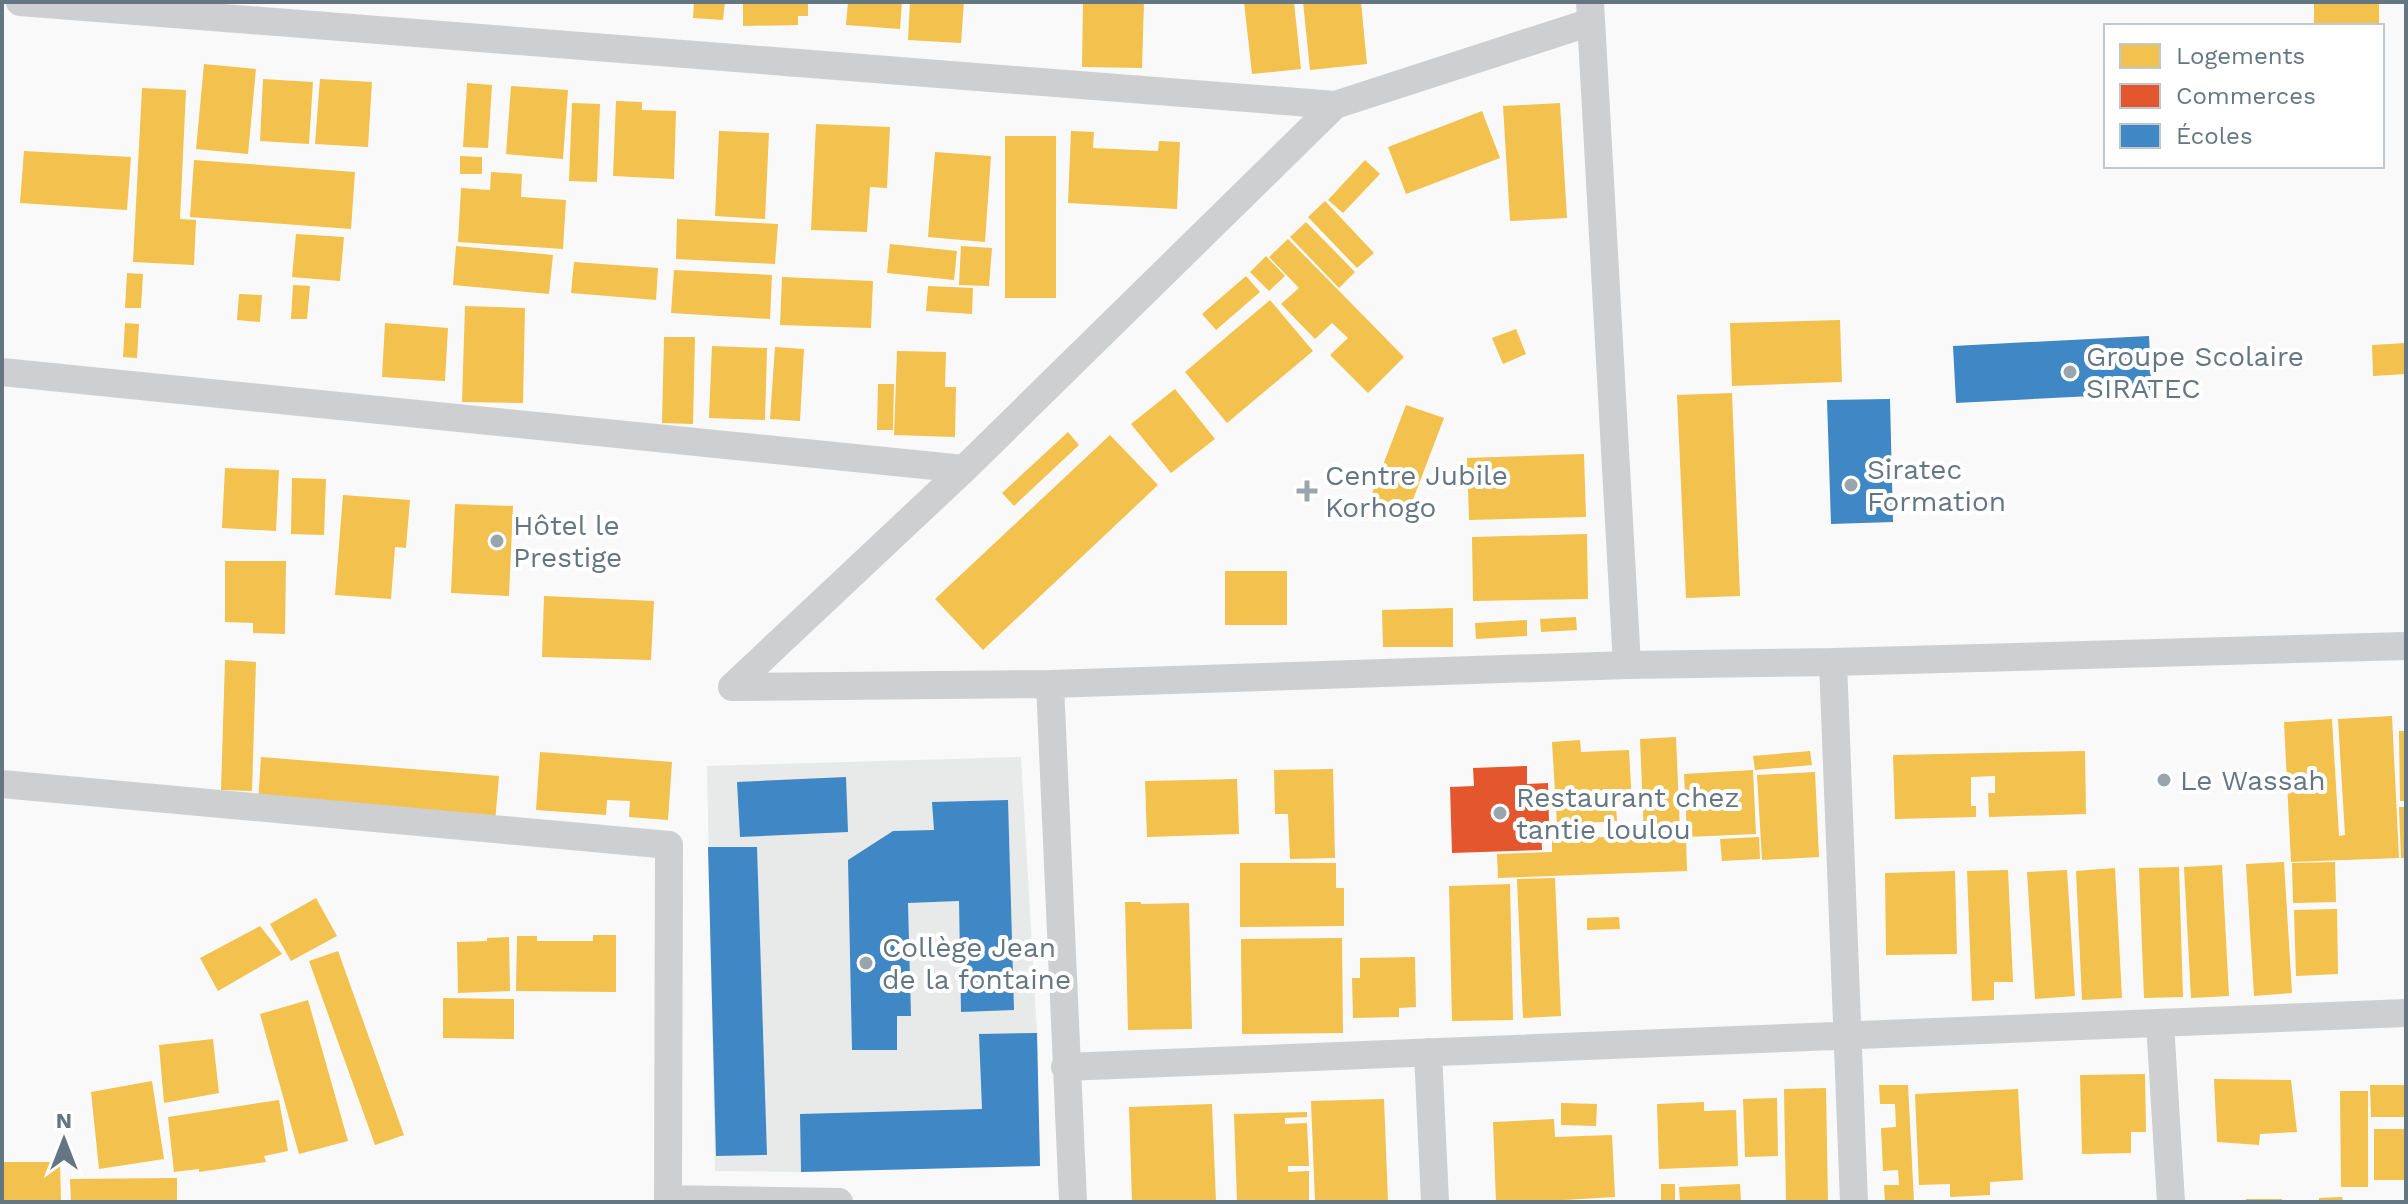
<svg xmlns="http://www.w3.org/2000/svg" width="2408" height="1204" font-family="'Work Sans',sans-serif">
<rect width="100%" height="100%" fill="#f9f9f9"/>
<!-- built -->
<path fill="#e8e9e9" d="M1021 757 1037 1033 1040 1166 801 1172 715 1171 707 766Z"/>
<!-- homes -->
<path fill="#f2c14e" d="M694 2H725L723 20 693 18Z
M743 2H808V16H798V25L743 26Z
M848 2H902L900 29 846 25Z
M910 2H964L961 43 908 40Z
M1083 2H1144L1142 68 1082 67Z
M1244 2H1294L1301 69 1252 74Z
M1303 2H1361L1367 64 1310 70Z
M2314 2H2379V26H2314Z
M204 64 256 69 248 154 196 149Z
M263 79 313 82 309 144 260 141Z
M320 79 372 82 368 147 315 144Z
M467 83 492 85 488 148 463 147Z
M511 86 568 90 563 159 506 154Z
M142 88 186 90 180 219 196 220 194 265 133 262Z
M616 101 642 102V110L676 111 674 179 613 176Z
M572 103 600 104 597 182 569 181Z
M1560 103 1567 218 1510 221 1503 106Z
M1482 111 1500 158 1406 194 1388 147Z
M816 124 890 127 887 188 870 187 867 232 811 230Z
M719 131 769 133 765 219 715 216Z
M1071 131 1094 132 1093 148 1158 151 1159 141 1180 142 1177 209 1068 203Z
M1005 136H1056V298H1005Z
M24 151 131 157 127 210 20 203Z
M935 152 991 156 985 242 928 237Z
M460 156 482 157V174H460Z
M194 160 355 172 351 229 190 217Z
M1365 160 1380 174 1343 213 1328 200Z
M491 172 522 174 521 197 566 200 563 249 458 242 461 188 490 190Z
M1325 201 1374 253 1357 268 1308 217Z
M677 219 778 224 775 264 676 259Z
M1306 222 1355 272 1339 288 1290 237Z
M296 234 344 237 340 281 292 277Z
M1288 239 1404 357 1368 393 1330 355 1348 338 1332 323 1315 339 1281 304 1299 288 1269 257Z
M890 244 957 251 954 280 887 273Z
M456 246 553 255 549 294 453 285Z
M961 246 992 248 989 286 959 285Z
M1266 256 1285 276 1269 291 1250 272Z
M574 262 658 268 656 300 571 293Z
M674 270 772 275 770 319 671 313Z
M127 273 143 274 141 308H125Z
M1246 276 1260 292 1216 330 1202 314Z
M782 277 873 281 871 328 780 325Z
M293 285 310 286 307 319H291Z
M928 286 973 288 972 314 926 311Z
M239 294 262 295 260 322 237 320Z
M1270 300 1313 351 1227 423 1185 372Z
M465 306 525 308 523 403 462 402Z
M1840 320 1842 382 1732 386 1730 323Z
M125 323 139 324 137 358 123 357Z
M385 323 448 328 445 381 382 377Z
M1516 329 1526 354 1503 364 1492 338Z
M664 337H695L693 424 662 423Z
M2406 343V374L2373 376 2372 345Z
M712 346 767 348 765 420 709 418Z
M775 347 804 349 800 421 770 419Z
M897 351 946 352 945 387H956L955 437 894 435Z
M878 384H894L893 430H877Z
M1175 389 1215 439 1171 473 1131 424Z
M1732 393 1740 596 1686 598 1677 395Z
M1406 405 1444 418 1409 510 1371 496Z
M1068 432 1079 445 1014 506 1002 493Z
M1110 435 1158 485 983 650 935 599Z
M1584 454 1586 517 1469 520 1467 458Z
M225 468 279 470 276 531 222 528Z
M292 478 326 479 324 535 291 534Z
M343 495 410 500 406 548 395 547 391 599 335 595Z
M455 504 513 506 509 596 451 593Z
M1587 534 1588 599 1473 601 1472 537Z
M225 561H286L285 634 253 633V623L225 622Z
M1225 571H1287V625H1225Z
M544 596 654 601 651 660 542 657Z
M1453 608V647H1383L1382 610Z
M1576 617 1577 630 1541 632 1540 619Z
M1527 620V636L1476 639 1475 623Z
M225 660 256 662 252 791 221 790Z
M2392 716 2399 858 2291 862 2284 722 2332 719 2339 836 2345 835 2338 719Z
M2399 731H2406V801H2400Z
M1676 737 1680 832 1644 834 1640 739Z
M1580 740 1581 752 1629 750 1632 804 1616 805 1617 821 1557 825 1552 742Z
M1810 751 1812 765 1755 770 1753 756Z
M2085 751 2086 814 1989 817 1988 793H1995V776L1971 777V806H1976V817L1895 819 1893 755Z
M540 752 672 762 668 820 629 817 630 801 607 800 606 815 536 810Z
M261 757 499 776 495 822 258 803Z
M1333 769 1335 858 1290 859 1288 814H1275L1274 770Z
M1753 770 1756 834 1686 837 1687 871 1498 878 1497 854 1552 852V839L1687 834 1684 774Z
M1815 772 1819 857 1762 860 1757 775Z
M1237 779 1239 834 1147 837 1145 781Z
M2399 807H2406V858H2401Z
M1759 837 1760 859 1722 861 1720 839Z
M2284 862 2292 993 2254 996 2246 864Z
M2335 862 2336 902 2293 903 2292 863Z
M1240 863H1336V888H1344V926L1240 927Z
M2222 865 2229 996 2191 998 2184 867Z
M2179 867 2183 997 2144 998 2139 868Z
M2115 868 2122 998 2082 1000 2076 871Z
M2008 870 2013 982H1994V1000L1972 1001 1967 871Z
M2067 870 2075 996 2035 999 2027 872Z
M1955 871 1957 954 1886 955 1885 873Z
M1555 878 1561 1016 1523 1018 1517 879Z
M1510 884 1513 1020 1452 1021 1449 886Z
M316 898 337 936 291 961 270 924Z
M1125 902H1141V904L1189 903 1192 1029 1128 1030Z
M2337 909 2338 974 2296 976 2294 910Z
M1619 917 1620 929 1587 930V918Z
M260 926 282 954 218 991 200 958Z
M593 935H616V992L516 991 517 936H537V941H593Z
M509 937 510 991 458 993 457 942 487 941V938Z
M1342 938 1343 1033 1242 1034 1241 939Z
M338 951 404 1135 375 1145 309 961Z
M1415 957 1416 1007 1399 1008V1017L1353 1018 1352 978H1360V958Z
M443 998 514 999V1039L443 1038Z
M308 1000 348 1141 299 1154 260 1014Z
M213 1039 219 1093 164 1103 159 1045Z
M2145 1074 2146 1132H2131V1153L2082 1154 2080 1075Z
M2214 1079 2291 1080 2297 1132 2260 1134 2259 1145 2217 1142Z
M152 1081 164 1159 99 1169 91 1092Z
M1879 1085H1908L1914 1202H1885L1884 1185H1899L1898 1170 1883 1171 1881 1128 1896 1127 1895 1104H1880Z
M2370 1085H2406V1117H2371Z
M1826 1088 1828 1202H1786L1784 1089Z
M2018 1089 2023 1180 1990 1182V1195L1950 1197V1184L1919 1185 1915 1094Z
M2340 1091H2368V1187H2341Z
M1777 1098 1778 1156 1745 1157 1743 1099Z
M1384 1099 1388 1202H1315L1311 1101Z
M279 1100 288 1151 264 1156 266 1162 199 1172V1169L174 1172 168 1117Z
M1704 1102V1111L1736 1110 1738 1166 1659 1169 1657 1104Z
M1561 1103 1597 1104 1596 1126 1561 1125Z
M1212 1104 1216 1202H1132L1129 1107Z
M1307 1112V1117L1285 1118V1124L1307 1123 1309 1166H1288V1172L1309 1171V1202H1237L1234 1114Z
M1554 1119 1555 1137 1612 1135 1615 1197 1564 1200V1202H1496L1493 1122Z
M2374 1129H2406V1180H2374Z
M2 1162H60L61 1202H2Z
M177 1178V1202H71L70 1179Z
M1661 1184H1675V1202H1661Z
M1740 1184 1741 1202H1680L1679 1187Z
M2342 1197 2343 1202H2319V1198Z
M2246 1199H2282V1202H2246Z"/>
<!-- shops -->
<path fill="#e4572e" d="M1527 766V784L1548 783 1549 823H1541L1542 850 1452 853 1450 787 1474 786 1473 768Z"/>
<!-- schools -->
<path fill="#3f88c5" d="M2149 336 2152 393 1956 403 1953 346Z
M1890 399 1893 522 1831 524 1827 400Z
M846 777 848 832 740 837 737 782Z
M1008 800 1014 1010 961 1012 959 901 908 903 911 1016H897V1050H852L848 860 893 831 934 830 932 802Z
M708 847H757L767 1155 716 1156Z
M1037 1033 1040 1166 801 1172 800 1114 982 1109 979 1034Z"/>
<g fill="none" stroke-linecap="round" stroke-linejoin="round">
<!-- street -->
<path stroke="#cecfd0" stroke-width="28" d="M20 2 1335 105 1591 22
M1590 2 1627 665
M2 372 964 469
M1833 662 1854 1202
M1050 684 1073 1202
M732 687 1050 684 1627 665 1833 662 2406 646
M732 687 964 469 1335 105
M2 784 669 845 668 1199 839 1202
M2160 1023 2171 1202
M1428 1052 1435 1202
M1065 1067 2406 1013"/>
</g>
<!-- markers -->
<g fill="#99a4ac" stroke="#fff" stroke-width="3">
<circle cx="2070" cy="372" r="8"/>
<circle cx="1851" cy="485" r="8"/>
<path d="M1303 479h8v8h8v8h-8v8h-8v-8h-8v-8h8z"/>
<circle cx="497" cy="541" r="8"/>
<circle cx="2164" cy="780" r="8"/>
<circle cx="1500" cy="813" r="8"/>
<circle cx="866" cy="963" r="8"/>
</g>
<g text-anchor="middle" dominant-baseline="central" stroke-width="8" stroke-linejoin="round" paint-order="stroke">
<!-- poi labels -->
<g font-size="28" fill="#657683" stroke="#fff" text-anchor="start">
<text x="2086" y="356">Groupe Scolaire<tspan x="2086" dy="32">SIRATEC</tspan></text>
<text x="1867" y="469">Siratec<tspan x="1867" dy="32">Formation</tspan></text>
<text x="1325" y="475">Centre Jubile<tspan x="1325" dy="32">Korhogo</tspan></text>
<text x="513" y="525">Hôtel le<tspan x="513" dy="32">Prestige</tspan></text>
<text x="2180" y="780">Le Wassah</text>
<text x="1516" y="797">Restaurant chez<tspan x="1516" dy="32">tantie loulou</tspan></text>
<text x="882" y="947">Collège Jean<tspan x="882" dy="32">de la fontaine</tspan></text>
</g>
</g>
<!-- border -->
<rect width="2408" height="1204" fill="none" stroke="#657683" stroke-width="8"/>
<!-- legend -->
<rect x="2104" y="24" width="280" height="144" fill="#ffffff" stroke="#c1c8cd" stroke-width="2"/>
<rect x="2120" y="44" width="40" height="24" fill="#f2c14e" stroke="#c1c8cd" stroke-width="2"/>
<text x="2176" y="64" font-size="24" fill="#657683">Logements</text>
<rect x="2120" y="84" width="40" height="24" fill="#e4572e" stroke="#c1c8cd" stroke-width="2"/>
<text x="2176" y="104" font-size="24" fill="#657683">Commerces</text>
<rect x="2120" y="124" width="40" height="24" fill="#3f88c5" stroke="#c1c8cd" stroke-width="2"/>
<text x="2176" y="144" font-size="24" fill="#657683">Écoles</text>
<!-- north arrow -->
<g transform="translate(64 1140)" stroke="#ffffff" stroke-width="6" paint-order="stroke">
<path d="M0-6L14 30L0 20L-14 30Z" fill="#657683"/>
<text y="-12" font-size="22" font-weight="bold" text-anchor="middle" fill="#657683">N</text>
</g>
</svg>
